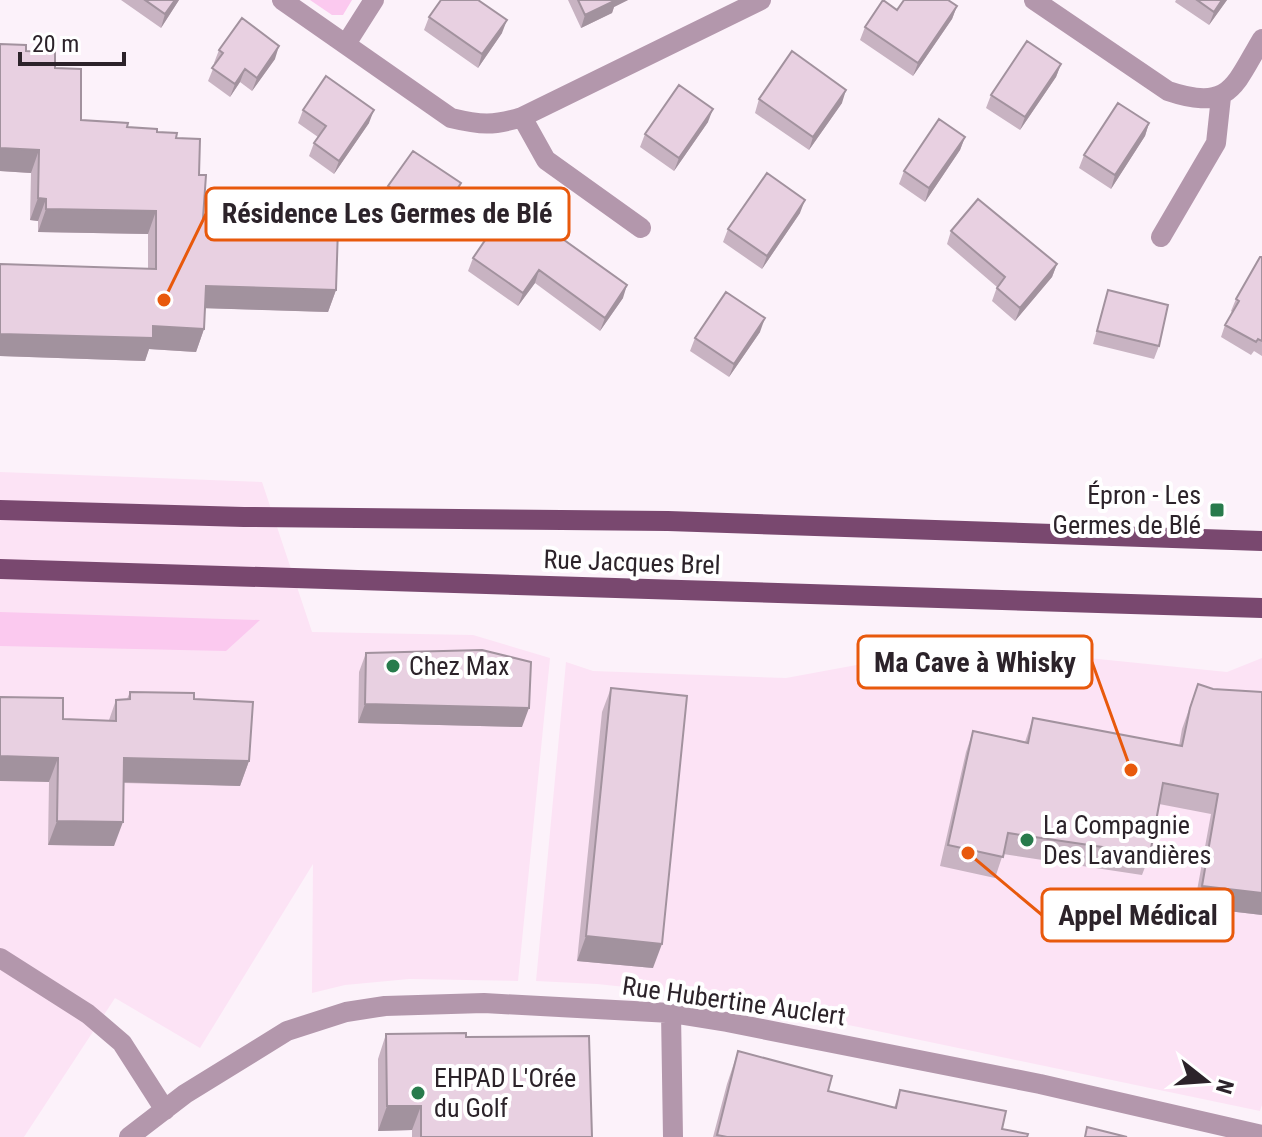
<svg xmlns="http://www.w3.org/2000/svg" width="1262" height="1137" font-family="'Roboto Condensed',sans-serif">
<rect width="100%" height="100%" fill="#fcf2fa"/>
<!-- built -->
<path fill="#fce3f5" d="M0 472 262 482 312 632 473 635 550 658 518 981 409 979 345 985 312 993 313 864 200 1048 115 998 24 1137H0Z
M920 640 1042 644 1088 658 1227 672 1262 658V1105L1260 1111 796 1014 740 999 597 984 536 981 566 662 593 671 786 678 862 664Z"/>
<!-- green -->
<path fill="#fbc9ef" d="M310 0H352L343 15H332Z
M0 612 260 620 226 651 0 646Z"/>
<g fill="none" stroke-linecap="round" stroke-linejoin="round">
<!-- street -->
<path stroke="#b397ac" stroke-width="20" d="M282 0 451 118C480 125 494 126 522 117L761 0
M1034 0 1168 91C1230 112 1234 86 1262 39
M346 44 374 0
M522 117 546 160 641 228
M1161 237 1216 143 1221 97
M0 958 88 1014 122 1043 165 1110
M671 1013 673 1137
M129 1137 185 1094 287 1031 346 1012 385 1006 484 1003 671 1013 727 1022 1040 1084 1262 1135"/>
<!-- primary -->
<path stroke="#79486f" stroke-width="20" d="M0 510 244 517 668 521 1262 541
M0 569 1262 608"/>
</g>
<!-- wall -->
<path fill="#c8b3c2" d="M121 0H179L161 28Z
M568 0H628L614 7 612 13 581 28Z
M1176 0H1227L1209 25 1175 2Z
M957 6 952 19 913 76 860 40 865 27 897 10Z
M429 17 502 33 478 68 424 30Z
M0 44 26 51 55 68 81 120 157 132 176 138 199 175 203 218 279 226 336 290 328 312 205 308 204 329 196 352 149 349 145 361 0 356V264L148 269V234L38 232V221L30 220 31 173 0 171Z
M219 50 275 59 252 91 240 82 230 97 208 81 215 64 214 63Z
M1061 64 1056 77 1020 130 986 108 991 95Z
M759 99 842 103 809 150 755 113Z
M303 110 369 123 334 174 309 156 314 143 318 137 298 123Z
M708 122 674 171 640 147 645 134Z
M1149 123 1145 136 1111 189 1079 168 1084 155Z
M965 137 960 150 925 202 899 184 904 171Z
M461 183 456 196 433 233 384 199 388 186Z
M511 202 623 298 600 331 535 283 518 306 468 271 473 258Z
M800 213 762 269 723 242 728 229Z
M951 231 1057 264 1052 277 1015 321 992 301 997 287 947 244Z
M1262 257V356L1254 351 1251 355 1221 337 1225 325 1232 312 1231 311 1236 299Z
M1108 290 1159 346 1154 359 1093 344Z
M760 332 729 377 690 351 695 338Z
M366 653 522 727 358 723 359 672Z
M1198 684 1262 915 1194 907 1211 814 1159 804 1150 854 1142 875 1003 854 995 878 940 866 966 752 973 731 1025 742 1033 718 1179 746 1182 729Z
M611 688 653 968 577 961 602 712Z
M130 692 194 699 249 761 240 786 124 783 114 846 48 845 49 782 63 719 109 720 116 700 127 699Z
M386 1034 466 1037 592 1137H412V1130L378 1131V1059Z
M738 1051 828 1091 894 1108 900 1090 1002 1129 1027 1137H713L727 1084Z"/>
<!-- shaded-wall -->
<path fill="#a2929e" d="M175 0H179L161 28 165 14Z
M613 0H628L614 7 612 13 581 28 585 15Z
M1222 0H1227L1209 25 1214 12Z
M957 6 952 19 913 76 918 63Z
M507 20 502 33 478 68 482 54Z
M279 46 275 59 252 91 257 78Z
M1061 64 1056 77 1020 130 1025 117Z
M245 69 240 82 230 97 235 84Z
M846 90 842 103 809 150 813 137Z
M713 109 708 122 674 171 679 158Z
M374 110 369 123 334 174 339 161Z
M1149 123 1145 136 1111 189 1115 175Z
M965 137 960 150 925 202 929 188Z
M0 148 39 150 31 173 0 171Z
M461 183 456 196 433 233 438 219Z
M38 198 46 199 38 221 30 220Z
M805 200 800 213 762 269 767 256Z
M46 209 156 211 148 234 38 232Z
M1057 264 1052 277 1015 321 1020 308Z
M539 270 535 283 518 306 523 293Z
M627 285 623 298 600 331 605 318Z
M206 286 336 290 328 312 198 308Z
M765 318 760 332 729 377 734 364Z
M153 326 204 329 196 352 149 349 145 361 0 356V334Z
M365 704 529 708 522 727 358 723Z
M0 756 58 758 49 782 0 781Z
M124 758 249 761 240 786 115 782Z
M57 821 123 822 114 846 48 845Z
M1202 886 1262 893V915L1194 907Z
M586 936 662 944 653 968 577 961Z
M387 1106H421L412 1130 378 1131Z"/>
<!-- building -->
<path fill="#e8d0e1" stroke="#a2929e" stroke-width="2" d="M145 0H175L165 14Z
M441 0H478L507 20 482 54 429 17Z
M578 0H616L585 15Z
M883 0 897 10 904 0H948L957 6 918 63 865 27Z
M1197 0H1222L1214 12Z
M242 18 279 46 257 78 245 69 235 84 212 68 223 53 219 50Z
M1027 41 1061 64 1025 117 991 95Z
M0 44 26 45V51L55 52V68L81 69V120L128 123 127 127 157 129V132L177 133 176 138 200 139 199 175H206L203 218 280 220 279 226 338 228 336 290 206 286 204 329 153 326V338L0 334V264L156 269V211L46 209V199L38 198 39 150 0 148Z
M792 51 846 90 813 137 759 99Z
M326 76 374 110 339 161 314 143 326 126 303 110Z
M679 85 713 109 679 158 645 134Z
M1118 103 1149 123 1115 175 1084 155Z
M939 119 965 137 929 188 904 171Z
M413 151 461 183 438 219 388 186Z
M767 173 805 200 767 256 728 229Z
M978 199 1057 264 1020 308 997 288 1005 277 951 231Z
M511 202 627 285 605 318 539 270 523 293 473 258Z
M1260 257H1262V341L1258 339 1256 342 1225 325 1239 301 1236 299Z
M1108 290 1168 305 1159 346 1097 331Z
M726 292 765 318 734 364 695 338Z
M482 650 531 662 529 708 365 704 366 653Z
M1198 684 1213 689 1262 692V893L1202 886 1218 794 1163 783 1150 854 1008 833 1003 857 948 845 973 731 1028 743 1033 718 1182 746 1190 708Z
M611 688 687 696 662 944 586 936Z
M130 692 194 693V699L253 702 249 761 124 758 123 822 57 821 58 758 0 756V697L63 698V719L116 721V700L130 699Z
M466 1033V1037L589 1036 592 1137H421V1106H387L386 1034Z
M738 1051 832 1076 828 1091 896 1108 900 1090 1006 1111 1002 1129 1028 1134 1027 1137H727L717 1135Z
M1087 1127 1127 1137H1085Z"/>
<!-- markers -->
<g fill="#287b4c" stroke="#fff" stroke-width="3">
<rect x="1209" y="502" width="16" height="16" rx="4"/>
<circle cx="393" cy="666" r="8"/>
<circle cx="1027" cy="840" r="8"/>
<circle cx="418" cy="1093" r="8"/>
</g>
<g text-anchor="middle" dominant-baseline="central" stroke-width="8" stroke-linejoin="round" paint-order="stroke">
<!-- poi labels -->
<g font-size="26" fill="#2c232a" stroke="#fff" text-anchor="start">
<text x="1201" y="495" text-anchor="end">Épron - Les<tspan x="1201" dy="30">Germes de Blé</tspan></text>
<text x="409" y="666">Chez Max</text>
<text x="1043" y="825">La Compagnie<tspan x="1043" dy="30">Des Lavandières</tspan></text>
<text x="434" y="1078">EHPAD L'Orée<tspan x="434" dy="30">du Golf</tspan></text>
</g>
<!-- street labels -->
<g font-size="26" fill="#2c232a" stroke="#fff">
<text transform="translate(632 562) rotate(2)">Rue Jacques Brel</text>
<text transform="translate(734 1001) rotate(8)">Rue Hubertine Auclert</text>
</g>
</g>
<!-- callouts -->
<path fill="none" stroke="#e8590c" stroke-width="3" d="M164 300L206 214M1131 770L1092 662M968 853L1042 915"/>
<g fill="#e8590c" stroke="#fff" stroke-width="3">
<circle cx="164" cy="300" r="8"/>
<circle cx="1131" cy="770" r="8"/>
<circle cx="968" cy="853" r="8"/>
</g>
<g fill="#fff" stroke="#e8590c" stroke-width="3">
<rect x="206" y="188" width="363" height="52" rx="8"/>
<rect x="858" y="636" width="234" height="52" rx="8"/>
<rect x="1042" y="889" width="191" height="52" rx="8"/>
</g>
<g font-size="28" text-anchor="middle" font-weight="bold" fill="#2c232a">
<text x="387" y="223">Résidence Les Germes de Blé</text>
<text x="975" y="672">Ma Cave à Whisky</text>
<text x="1138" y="925">Appel Médical</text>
</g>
<!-- north arrow -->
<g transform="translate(1206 1081) rotate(107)" stroke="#ffffff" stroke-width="6" paint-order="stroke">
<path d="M0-6L14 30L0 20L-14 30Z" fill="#2c232a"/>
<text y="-12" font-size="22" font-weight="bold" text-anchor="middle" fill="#2c232a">N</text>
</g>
<!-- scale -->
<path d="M20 52v12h104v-12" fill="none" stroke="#2c232a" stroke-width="4"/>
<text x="32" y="52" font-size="24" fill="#2c232a" stroke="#ffffff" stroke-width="6" paint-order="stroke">20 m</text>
</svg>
